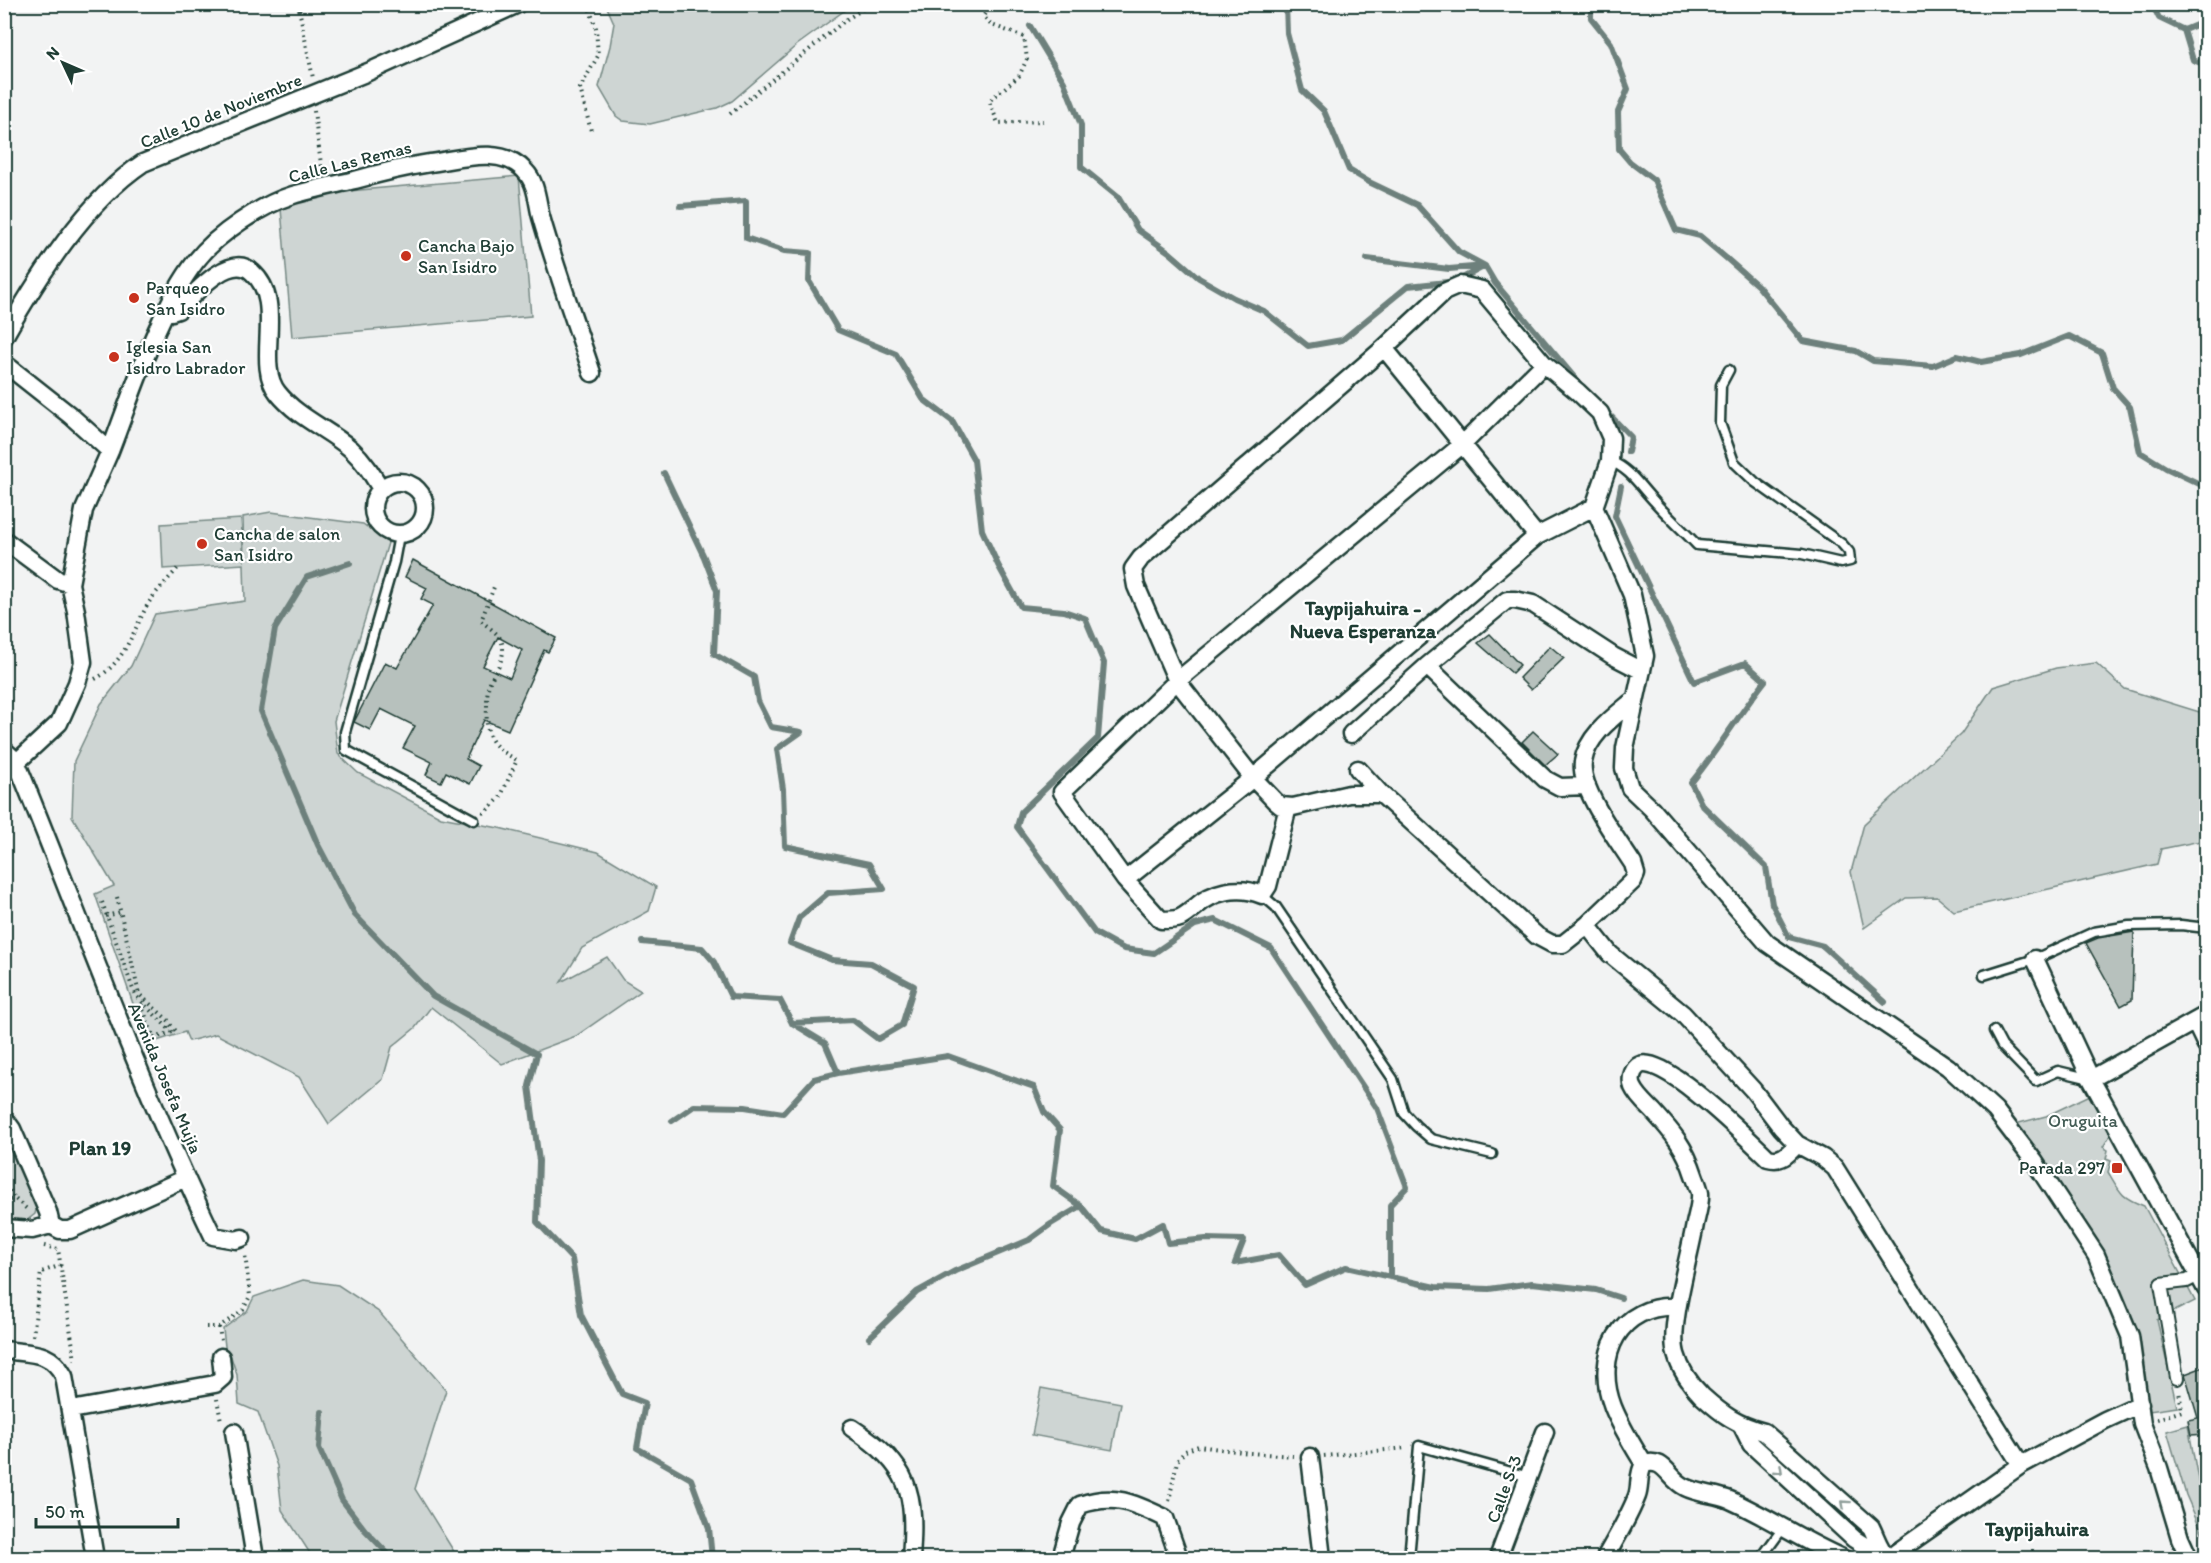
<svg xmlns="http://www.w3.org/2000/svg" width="2211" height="1563" font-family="Itim,sans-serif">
<rect width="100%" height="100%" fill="#f2f3f3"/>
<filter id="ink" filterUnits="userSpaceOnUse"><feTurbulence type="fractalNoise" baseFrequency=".0167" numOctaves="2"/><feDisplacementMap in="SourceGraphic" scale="12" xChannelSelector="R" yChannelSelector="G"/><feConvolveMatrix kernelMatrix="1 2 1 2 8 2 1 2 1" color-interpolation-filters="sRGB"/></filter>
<g filter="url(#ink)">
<!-- green -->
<path fill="#ced5d3" stroke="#768984" stroke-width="1.5" d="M606 5H852L797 45 732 101 717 108 650 124 623 121 616 116 599 87 610 46 614 23Z
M519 176 531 316 292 337 280 197Z
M271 512 363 524 388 543 334 721 338 754 358 773 441 817 499 828 598 852 656 887 649 911 582 948 561 982 607 957 623 980 641 991 576 1036 502 1064 431 1007 415 1028 392 1047 383 1079 329 1124 299 1077 216 1034 189 1041 185 1032 147 1044 95 894 114 886 72 816 74 761 101 704 131 666 155 614 245 601 244 564 163 569 161 524 241 519 244 562 243 517Z
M2096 663 2125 689 2206 714V840L2161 849 2157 864 1954 911 1937 897 1906 898 1864 928 1851 872 1864 824 1961 734 1993 687 2056 668Z
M2092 1094 2111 1134 2103 1147 2108 1150 2106 1159 2111 1161 2108 1172C2121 1194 2121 1197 2144 1206L2195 1301 2157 1320 2177 1407 2149 1411 2131 1326 2080 1230 2000 1128 2046 1116Z
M5 1133 37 1206 35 1214 26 1221 5 1219Z
M303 1280 338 1285 379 1312 446 1390 415 1489 458 1558H313L282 1510 277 1466 258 1412 239 1404 237 1375 230 1354 226 1355 223 1329 247 1311 254 1297Z
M1041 1388 1121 1403 1112 1450 1032 1435Z
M2188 1425 2206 1523V1541L2186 1495 2167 1431Z"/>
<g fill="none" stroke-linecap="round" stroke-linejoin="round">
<!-- stream -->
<path stroke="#6d807b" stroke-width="6" d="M1286 4 1287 33 1302 90 1324 111 1349 170 1369 182 1417 205 1459 252 1485 266
M1591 4V18L1611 43 1628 89 1618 112 1619 149 1630 162 1654 180 1676 230 1700 236 1726 258 1758 286 1803 341 1856 351 1873 361 1933 366 1957 356 1981 362 2021 355 2069 336 2102 353 2113 388 2130 407 2140 452 2166 468 2206 487
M2152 4 2159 18 2184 30 2193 60 2206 65
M1030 26 1064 82 1081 125V167L1118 197 1138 230 1169 252 1199 278 1234 298 1264 311 1308 346 1342 340 1408 286 1457 281 1485 266
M2184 30 2206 21
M680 206 746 201V238L784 251 810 253 809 281 838 330 896 354 923 399 952 421 974 460 982 530 998 565 1021 607 1064 611 1085 618 1104 663 1098 738 1021 812 1017 827 1095 933 1124 949 1154 953 1195 925 1215 920 1271 948 1377 1108 1407 1187 1390 1205V1276
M1367 259 1449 269 1485 266 1495 283 1579 383
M1605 410 1631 437 1628 452
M664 473 704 557 717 591 714 654 754 677 758 701 771 727 801 732 777 749 783 789 785 846 869 864 884 889 828 893 799 918 790 943 832 960 871 963 914 986 902 1025 878 1039 853 1020 792 1023
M1621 486 1615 516 1694 682 1745 663 1765 681C1739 714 1718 750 1691 783L1702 805 1766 867 1772 904 1789 937 1823 946 1885 1002
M350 563 307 577 275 629 261 711 318 845 355 915 433 996 537 1054 529 1086 539 1161 537 1222 572 1259 581 1315 622 1394 645 1403 637 1448 691 1479 709 1528 712 1558
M642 942 702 948 714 962 731 997 780 1000 792 1023 825 1043 838 1073 948 1056 1034 1087 1044 1112 1060 1130 1053 1186 1081 1206 1101 1231 1135 1239 1163 1224 1168 1243 1206 1239 1244 1240 1235 1263 1279 1255 1305 1285 1346 1267 1435 1287 1489 1289 1532 1283 1596 1290 1621 1298
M672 1121 694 1106 745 1107 783 1113 814 1079 838 1073
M869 1338 917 1292 955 1271 1029 1240 1051 1224 1081 1206
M322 1412 319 1448 342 1500 365 1530 392 1558"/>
</g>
<!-- building -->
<path fill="#b7c1bd" stroke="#1f3d34" stroke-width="1.5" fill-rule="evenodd" d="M413 560 556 638 548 652 544 650 508 730 484 720 466 759 479 766 470 784 446 772 441 782 426 775 432 762 403 748 415 726 381 709 370 730 354 722 385 662 397 668 433 605 421 599 427 588 405 577ZM498 637 522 650 510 678 483 666Z
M1490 634 1520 665 1512 673 1478 643Z
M1550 646 1564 658 1531 690 1519 678Z
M1533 731 1558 754 1545 765 1522 742Z
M2134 932 2132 1000 2121 1006 2086 943 2098 938Z
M2206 1366V1434L2191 1435 2188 1420 2198 1418 2185 1374Z"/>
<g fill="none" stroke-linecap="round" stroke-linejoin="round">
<!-- service casing -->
<g stroke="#1f3d34" stroke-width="13">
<path id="service" d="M1610 461C1630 469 1639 485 1654 501 1667 516 1683 530 1697 545L1802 554 1841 563 1850 561 1849 552 1842 544 1755 482 1734 462 1720 423 1721 385 1729 370
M399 535 394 562 345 732 346 750 474 820
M1262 895 1276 907 1393 1079 1404 1113 1416 1126 1431 1139 1492 1154
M1984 975 2035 959 2094 932 2129 926 2181 925 2206 928
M1994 1031 2002 1046 2036 1081 2058 1071 2091 1079
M1409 1558 1419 1446 1529 1477
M1761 1558 1783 1528"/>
</g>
<!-- pedestrian casing -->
<g stroke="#1f3d34" stroke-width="16">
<path id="pedestrian" d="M2177 1378 2161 1284 2187 1281 2199 1275"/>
</g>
<!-- minor casing -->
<g stroke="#1f3d34" stroke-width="21">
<path id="minor" d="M168 311 172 312 178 310C192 296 230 251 252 272 287 302 253 363 278 393 298 418 328 429 351 449 364 461 372 474 381 489
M4 337C38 277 86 201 143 163L368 72 518 4
M1384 348 1537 536
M4 363 71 416 110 451 84 510 70 584 76 611 83 662 77 683 59 723 4 774
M110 451C133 392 158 310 196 261 217 234 261 205 293 195 313 189 334 185 355 180 380 173 404 167 430 163 459 159 502 145 525 171 537 183 537 202 541 217 556 270 575 321 592 373
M373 508a26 26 0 1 1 52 0a26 26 0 1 1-52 0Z
M4 540 58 580 70 584
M1427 666 1545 779 1560 787 1587 786
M1351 734 1427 666 1507 600H1515L1533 604 1613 656 1642 671
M4 750 16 761C81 920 139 1082 213 1236L236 1240 242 1238
M1358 769 1381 794 1537 936 1552 944H1563L1587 925 1633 881 1636 874 1633 864C1618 840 1579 790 1583 762 1587 735 1616 715 1635 699
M1381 794H1349L1293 807 1281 806 1275 801 1253 778 1177 681 1136 586 1133 569 1141 558 1384 348 1444 292 1460 285 1482 290 1544 364 1578 392 1600 413 1611 438 1610 461 1594 507 1632 595 1645 656 1625 748 1624 768 1630 788 1652 809 1767 943 1948 1067 1995 1110 2034 1161 2096 1255 2130 1336 2142 1424 2159 1468 2180 1538 2189 1558
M1288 807 1268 886 1262 895C1243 887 1221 889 1203 901 1196 906 1188 914 1180 918 1175 920 1167 920 1161 920L1125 880 1062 792 1177 681 1463 444 1544 364
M1125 880 1253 778 1537 536 1594 507
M1587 925 1610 954 1683 1014 1753 1090 1781 1127 1797 1144 1823 1158 1835 1168 2021 1465
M2035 959 2091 1079 2206 1289
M2195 1022 2206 1045
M2091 1079 2206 1015
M4 1118 12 1129 48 1212 51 1225 60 1230H70L186 1178
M1797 1144C1788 1154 1782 1162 1768 1158 1750 1141 1660 1050 1638 1066 1632 1071 1630 1080 1633 1087 1637 1096 1646 1104 1653 1111 1673 1133 1685 1147 1694 1175 1696 1181 1699 1187 1700 1193 1701 1202 1697 1215 1695 1224 1690 1255 1668 1327 1676 1354 1680 1369 1691 1385 1702 1396 1723 1415 1737 1425 1764 1432L1871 1527C1877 1539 1879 1549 1888 1558
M4 1228 32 1230 51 1225
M4 1350C31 1354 50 1350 64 1376L95 1558
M71 1410 215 1384 223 1377 221 1357
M1742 1426 1751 1444 1854 1539 1868 1548 1879 1549
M852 1428C910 1466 916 1492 911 1558
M234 1432 255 1558
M1310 1457 1322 1558
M1644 1464C1665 1457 1668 1479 1685 1487 1699 1494 1716 1494 1730 1500 1768 1517 1803 1541 1842 1558
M1644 1464C1633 1446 1621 1427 1613 1407 1593 1356 1620 1303 1677 1307
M1061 1558 1071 1523 1080 1505C1114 1493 1134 1503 1165 1518L1179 1558
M1498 1558 1545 1432
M1605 1558C1616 1538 1629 1517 1637 1496 1641 1485 1637 1475 1644 1464
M1891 1558 1897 1552 2021 1465 2105 1420 2140 1404"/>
</g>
<!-- path -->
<path stroke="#1f3d34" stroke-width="4" stroke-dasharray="1.5 4.5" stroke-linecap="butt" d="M298 4 313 78
M588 4 596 28 598 56 580 88 591 131
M992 4 983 16 992 25 1024 37 1027 59 1019 76 989 101 998 123 1043 121
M314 111 322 172
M730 114 847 19 871 4
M95 679C124 664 133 631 148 604 156 591 168 580 178 568
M483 814 500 798 517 760C491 746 485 737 487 708 487 700 487 691 489 684 495 670 508 657 501 640 498 633 487 626 481 621L494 587
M117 897 139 994 169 1021 170 1024 176 1031 154 1038 140 1001
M102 902 135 995 172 1032
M106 916 121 912
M4 1180 15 1199
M4 1201 15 1199 27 1209
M44 1246 58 1249 75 1360
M206 1327H219L243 1310 250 1296 245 1254
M219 1327 221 1341
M33 1336 41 1272 62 1265
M217 1399 221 1421
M2157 1419 2182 1411 2179 1391
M1324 1456 1407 1448
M1169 1501 1177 1461 1185 1451 1198 1446 1250 1453 1293 1456"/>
<!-- service -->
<use href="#service" stroke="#fff" stroke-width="8"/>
<!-- pedestrian -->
<use href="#pedestrian" stroke="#fff" stroke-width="12"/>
<!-- minor -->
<use href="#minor" stroke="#fff" stroke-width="16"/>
</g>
<!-- one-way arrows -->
<defs><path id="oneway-chevron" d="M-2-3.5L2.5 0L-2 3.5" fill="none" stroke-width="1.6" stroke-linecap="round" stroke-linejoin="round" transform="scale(1.5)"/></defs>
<g stroke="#8f9e9a">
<use href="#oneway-chevron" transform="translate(1779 1470) rotate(43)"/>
<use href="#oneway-chevron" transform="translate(1845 1504) rotate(-138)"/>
</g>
</g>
<!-- markers -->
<g fill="#c8321e" stroke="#fff" stroke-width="2">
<circle cx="406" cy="256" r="6"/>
<circle cx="134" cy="298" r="6"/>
<circle cx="114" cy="357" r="6"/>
<circle cx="202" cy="544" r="6"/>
<rect x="2111" y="1162" width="12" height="12" rx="3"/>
</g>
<g text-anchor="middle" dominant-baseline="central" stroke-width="4.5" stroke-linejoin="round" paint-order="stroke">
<!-- street labels -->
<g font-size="18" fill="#1f3d34" stroke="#fff">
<text transform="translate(221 111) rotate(-22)">Calle 10 de Noviembre</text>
<text transform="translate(350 162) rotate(-14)">Calle Las Remas</text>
<text transform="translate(165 1078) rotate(67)">Avenida Josefa Mujía</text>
<text transform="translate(1504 1489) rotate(-70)">Calle S-3</text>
</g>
<!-- poi labels -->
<g font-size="18" fill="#1f3d34" stroke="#fff" text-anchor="start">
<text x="418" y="246">Cancha Bajo<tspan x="418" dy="21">San Isidro</tspan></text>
<text x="146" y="288">Parqueo<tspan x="146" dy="21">San Isidro</tspan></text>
<text x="126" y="347">Iglesia San<tspan x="126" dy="21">Isidro Labrador</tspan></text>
<text x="214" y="534">Cancha de salon<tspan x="214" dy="21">San Isidro</tspan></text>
<text x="2105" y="1168" text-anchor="end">Parada 297</text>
</g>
<!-- park labels -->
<g font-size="18" fill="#425b54" stroke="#fff">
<text x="2083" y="1121">Oruguita</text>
</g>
<!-- neighbourhood labels -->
<g font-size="20" font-weight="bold" fill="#1f3d34" stroke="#fff">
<text x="1363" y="608">Taypijahuira -<tspan x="1363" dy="23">Nueva Esperanza</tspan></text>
<text x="100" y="1148">Plan 19</text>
<text x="2037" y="1529">Taypijahuira</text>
</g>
</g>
<!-- margin -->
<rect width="2211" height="1563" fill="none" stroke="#fff" stroke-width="24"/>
<rect x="12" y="12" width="2187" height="1539" fill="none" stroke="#1f3d34" stroke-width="2" filter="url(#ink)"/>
<!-- north arrow -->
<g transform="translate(63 63) rotate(314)" stroke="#ffffff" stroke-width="4.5" paint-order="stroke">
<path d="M0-4.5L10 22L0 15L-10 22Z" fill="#1f3d34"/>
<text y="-9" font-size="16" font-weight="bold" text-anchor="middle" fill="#1f3d34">N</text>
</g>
<!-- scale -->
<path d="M36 1518v9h142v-9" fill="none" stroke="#1f3d34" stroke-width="3"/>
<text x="45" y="1518" font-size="18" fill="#1f3d34" stroke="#ffffff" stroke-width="4.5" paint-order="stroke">50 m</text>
</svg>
